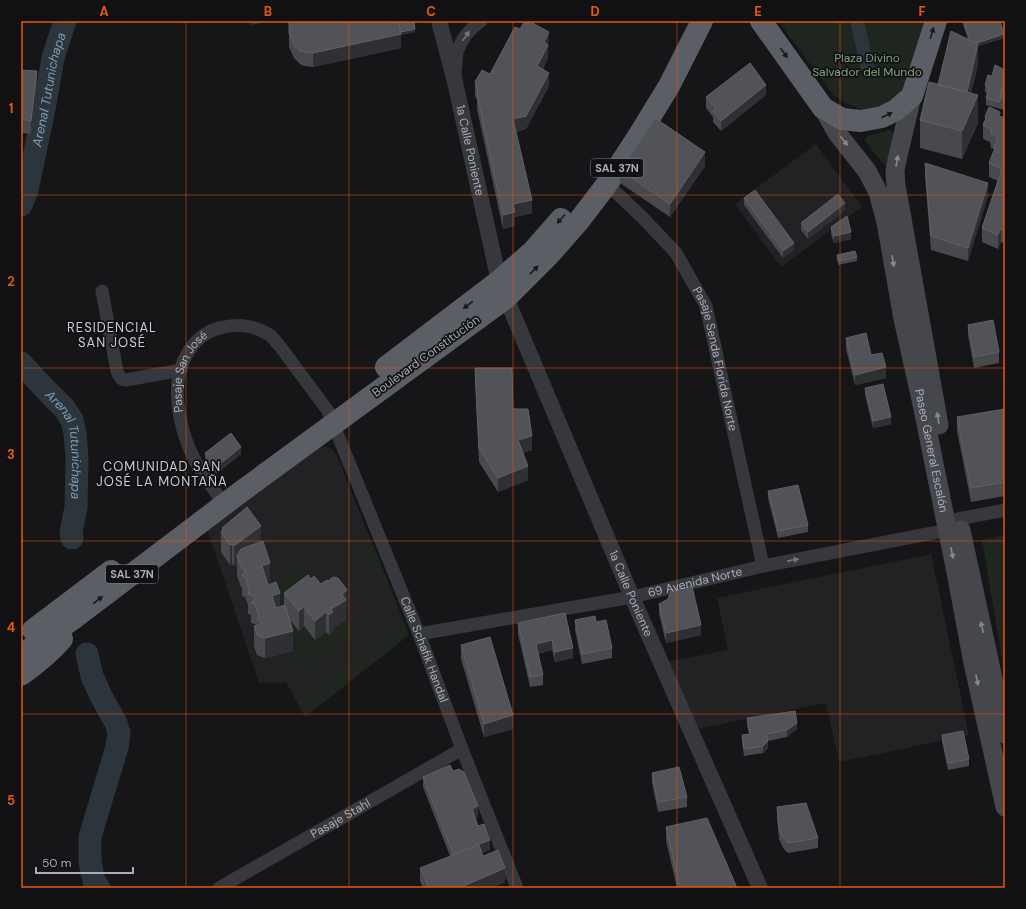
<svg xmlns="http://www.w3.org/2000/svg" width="1026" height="909" font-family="'DM Sans',sans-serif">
<rect width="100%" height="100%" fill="#161618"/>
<!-- built -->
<path fill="#222225" d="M816 144 862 207 781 267 735 204Z
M325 446 332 449 337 456 409 635 305 717 286 682 259 683 207 529 321 447Z
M931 554 969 735 839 762 826 703 697 729 666 662 728 650 717 598Z"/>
<!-- green -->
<path fill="#1e261f" d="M778 21H926L912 78 893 102 867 110 858 108 845 103 833 95Z
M891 130 893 134 887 165 885 166 865 141 867 136Z
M1005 535V676L982 540Z
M373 544 409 635 305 717 297 701 404 625 396 606 367 563H360L354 569 349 562Z
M303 560C298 571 297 574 302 585L277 604 270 583 284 577 279 571C282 567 287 567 291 570Z
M284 613 298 631 304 626 326 632 329 635 333 632 331 629 346 620 354 634 300 672 285 625Z"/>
<!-- water -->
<path fill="#2c353c" d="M850 21H864L874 67 861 70Z"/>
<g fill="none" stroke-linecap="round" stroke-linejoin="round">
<!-- river -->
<g stroke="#2c353c" stroke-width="23">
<path id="s1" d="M21 205 27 190 45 104 53 58 65 21"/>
<path id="s2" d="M21 363 44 388 65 409 72 420 75 433 77 459 76 507 71 533 72 538"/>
<path d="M87 654 92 676 101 696 116 723 119 733 117 747 90 837V862L94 881 99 888"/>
</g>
<!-- minor -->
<g stroke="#37383d" stroke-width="13">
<path d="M455 74C456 67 456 59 457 52 461 39 471 28 481 21"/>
<path id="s3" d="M607 184 642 217 676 253 706 306 763 566"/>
<path d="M102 291 117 371C119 376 120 380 126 380L181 370"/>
<path id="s4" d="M217 494C212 487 206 479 201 471 185 445 175 412 178 381 180 363 191 342 207 333 212 330 218 328 224 327 234 325 242 325 251 327 258 329 265 332 271 336 274 339 276 342 279 345L328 411 419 634 462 749 517 888"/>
<path d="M958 519 1005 510"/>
<path id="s5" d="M419 634 632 597 763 566 948 530"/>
<path id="s6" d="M219 888 462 749"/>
</g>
<!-- tertiary -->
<path stroke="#37383d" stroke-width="16" id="s7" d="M439 21 455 82 499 281 632 597 760 888"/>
<!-- secondary -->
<g stroke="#45474d" stroke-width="19">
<path d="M912 96 897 160 895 171 896 185 939 425"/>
<path id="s8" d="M823 108 837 133 867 171 878 192 886 222 903 319 922 404 956 572 973 663 1005 807"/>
<path d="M961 530 1005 734"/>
</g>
<!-- trunk -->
<path stroke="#5b5e65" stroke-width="22" d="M761 21 823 108 842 119 861 121 882 117 896 110 912 96 936 21
M386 367 499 281 533 251 561 219
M33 630 111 571
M21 655 73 619 242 491 506 298 549 255 578 222 607 184 639 135 669 86 702 21
M21 675C36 664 50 653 62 639"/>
</g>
<!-- wall -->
<path fill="#47494d" d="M289 21 415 32 401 35V48L313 67 304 66 300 64 294 58 289 47Z
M962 21H1000L1004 38 978 46V64L971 93 978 123 962 159 920 148V120L938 85 968 39Z
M549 46 548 48V58L543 69 549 86 526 129 516 132 532 213 515 217V226L503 229 477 109V100L475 96V82L490 74Z
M21 70 37 85 31 134 21 133Z
M1005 70V110L986 105V98L987 93 985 92V85L992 76Z
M766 95 721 131 713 122V117L706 108V97Z
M1000 116 1005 118V243L1001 242 998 249 982 242V228L998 181 989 177V163L994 151V149L991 148 990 142 983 139V125L985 122V117Z
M925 163 988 196 968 261 931 250 925 176Z
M705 166 670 217 620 183V170Z
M744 198 794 250 783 258 744 205Z
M845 210 808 239 801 230V223Z
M831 227 851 239 834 243 831 234Z
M837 255 857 257V261L838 265Z
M968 325 999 352V363L974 368 968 335Z
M846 338 871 355 886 378 855 385 846 349Z
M475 368 513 409 532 450 523 453 528 480 498 492 479 462 475 381Z
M865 388 891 424 873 428 865 395Z
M1005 409V496L971 502 957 431V417Z
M205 453 241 454 216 474 205 460Z
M768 491 808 525V532L778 538 768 498Z
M222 528 261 542 270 583 268 584 280 607 284 605V593L311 579 321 584 347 610H346V620L333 628V632L329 635 326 632 315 640 304 626 299 631 290 620 293 651 265 658 257 655 254 646V626L256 625 255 624 251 623V615L248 614V605L245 597 242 596V588L241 587 237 576V563L234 566 232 564 230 565 221 552V532L222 531Z
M659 604 701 635 666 643 659 614Z
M565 613 573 658 555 662 552 650 538 654 543 675V685L530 687 518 634V623Z
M575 620 596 622 612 648V658L582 664 575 630Z
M461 645 513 729 484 737 461 659Z
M747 718 797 729 787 737 768 741V748L763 753 744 756 742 742V735L749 734 747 725Z
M942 735 969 759V766L948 770 942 742Z
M453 771 478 817 475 818 490 850 482 853 483 856 505 882 491 888H423L420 881V868L450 856 423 787V777Z
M652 773 687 797V807L658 812 652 783Z
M777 807 818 838V848L788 853 783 848 779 839 777 818Z
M666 827 737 888H677L666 841Z"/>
<!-- shaded-wall -->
<path fill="#2f3033" d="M251 21H271L251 25Z
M415 29V32L401 35V48L313 67V53Z
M549 32 548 58 537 79V66L544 42Z
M1004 34V38L978 46V64L965 120V100L971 45Z
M37 71V85L31 134V121Z
M549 73V86L526 129 513 132V119Z
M766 85V95L721 131V121Z
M978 95V123L962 159V131Z
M705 152V166L670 217V204Z
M988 183V196L968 261V248Z
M532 200V213L515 217V226L503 229V215L513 204Z
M845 203V210L808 239V232Z
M1001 228V242L998 249V235Z
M851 232V239L834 243V236Z
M794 243V250L783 258V251Z
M886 367V378L855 385V375Z
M891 417V424L873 428V421Z
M532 436V450L518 454V440Z
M241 447V454L216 474V467Z
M528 466V480L498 492V478Z
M261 526V546L237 556V563L234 566V546Z
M232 544V564L230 565V545Z
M270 563V583L262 586V566Z
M347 590V610H346V620L333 628V632L329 635V615L331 609 342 594Z
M280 593V613L272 616V596Z
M304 607V626L299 631V611Z
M326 612V632L315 640V621Z
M701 625V635L666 643V633Z
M293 631V651L265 658V638Z
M552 640V650L536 654V644Z
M573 648V658L555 662V652Z
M513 715V729L484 737V724Z
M797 723V729L787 737V730Z
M768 741V748L763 753V746Z
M478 806V817L472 820V809Z
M490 840V850L453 864V854Z
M505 868V882L491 888H459Z"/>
<!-- building -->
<path fill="#525359" stroke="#5f6168" d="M289 21H398L401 34 313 53 304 52 300 51 294 45 289 33Z
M398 21H414L415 29 401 32Z
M525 21H529L549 32 544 42 548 45 537 66 549 73 526 116 513 119 532 200 513 204 515 212 503 215 477 95 478 92 475 82 482 70 490 74 515 27 520 29Z
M963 21H1000L1004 34 977 43 970 40Z
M951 31 978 44 967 92 938 85Z
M750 63 766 85 721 121 713 111 716 109 706 97Z
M995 65 1005 70V82L1003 88H1002L1000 98V102L986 98 989 87 985 85 988 75 992 76Z
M21 70 37 71 31 121 21 119Z
M929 82 978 95 962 131 920 120Z
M1002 88 1005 89V99L1000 98Z
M989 107 1000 112 999 116 1005 118V230L1001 228 998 235 982 228 1002 169 989 163 995 148H994L998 137 991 134 992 132 990 131 991 129 983 125 986 118 985 117Z
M655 118 705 152 670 204 620 170Z
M925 163 988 183 968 248 931 236Z
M755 190 794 243 783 251 744 198Z
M838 194 845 203 808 232 801 223Z
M847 216 851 232 834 236 831 227Z
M855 251 857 257 838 261 837 255Z
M993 320 999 352 974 357 968 325Z
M866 333 871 355 882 353 886 367 855 375 846 338Z
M475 368H512L513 409H528L532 436 518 440 528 466 498 478 479 448Z
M883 384 891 417 873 421 865 388Z
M1005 409V482L971 488 957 417Z
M231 433 241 447 216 467 205 453Z
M798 485 808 525 778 531 768 491Z
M247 507 261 526 234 546 232 544 230 545 221 532 223 530 222 528Z
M263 541 270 563 262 566 268 585 276 582 280 593 272 596 276 608 285 605 293 631 265 638 257 635 254 626 263 623 257 619 259 617 255 604 251 603 256 597 248 594 249 591 245 577 242 576 246 570 241 567 237 556 241 549Z
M308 575 311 579 314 576 321 584 327 580 328 581 333 577 338 578 347 590 342 594 346 600 331 609 333 612 329 615 326 612 315 621 304 607 299 611 284 593Z
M692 586 701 625 666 633 659 604 668 599 671 591Z
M565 613 573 648 555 652 552 640 536 644 543 675 530 677 518 623Z
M595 616 596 622 606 620 612 648 582 654 575 620Z
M490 637 513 715 484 724 461 645Z
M795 711 797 723 787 730 766 734 768 741 763 746 744 749 742 735 750 734 747 718Z
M963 731 969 759 948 763 942 735Z
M450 765 453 771 459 769 464 772 478 806 472 809 478 826 484 824 490 840 453 854 423 777Z
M679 767 687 797 658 802 652 773Z
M806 803 818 838 788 843 783 837 779 829 777 807Z
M707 818 737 888H680L666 827Z
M479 845 483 856 498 850 505 868 459 888H429L420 868Z"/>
<!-- one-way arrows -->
<defs><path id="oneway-solid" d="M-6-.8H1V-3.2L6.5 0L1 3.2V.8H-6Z"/></defs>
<g fill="#18191b">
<use href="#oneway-solid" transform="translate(932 33) rotate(-73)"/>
<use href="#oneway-solid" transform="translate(784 53) rotate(55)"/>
<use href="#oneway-solid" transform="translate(887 115) rotate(-25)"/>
<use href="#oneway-solid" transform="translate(561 219) rotate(132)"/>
<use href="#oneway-solid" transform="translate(534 270) rotate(-44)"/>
<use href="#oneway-solid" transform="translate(468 305) rotate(143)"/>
<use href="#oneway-solid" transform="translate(98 600) rotate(-37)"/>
</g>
<g fill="#757881">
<use href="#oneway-solid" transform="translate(466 36) rotate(-55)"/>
<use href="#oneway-solid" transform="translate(793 560) rotate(-11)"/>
</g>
<g fill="#858993">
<use href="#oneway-solid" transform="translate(844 141) rotate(51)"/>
<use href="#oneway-solid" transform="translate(897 161) rotate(-79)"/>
<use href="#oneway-solid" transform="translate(893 261) rotate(80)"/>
<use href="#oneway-solid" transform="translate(938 418) rotate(-100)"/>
<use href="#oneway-solid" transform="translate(952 553) rotate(78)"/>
<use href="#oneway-solid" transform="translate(982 627) rotate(-102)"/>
<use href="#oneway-solid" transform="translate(977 680) rotate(78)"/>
</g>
<!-- grid -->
<path fill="none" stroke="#e8590c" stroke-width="1" stroke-opacity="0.55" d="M186 21V888M349 21V888M513 21V888M677 21V888M840 21V888M21 195H1005M21 368H1005M21 541H1005M21 714H1005"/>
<g text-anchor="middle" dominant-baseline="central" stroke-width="3.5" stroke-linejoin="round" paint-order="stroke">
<!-- shield labels -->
<g fill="#111113" stroke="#7b7e86" stroke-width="1">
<rect x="591" y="159" width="52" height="18" rx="3"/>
<rect x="106" y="565" width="52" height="18" rx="3"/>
</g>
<g font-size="11" font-weight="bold" fill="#a8adb8">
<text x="617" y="168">SAL 37N</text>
<text x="132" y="574">SAL 37N</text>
</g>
<!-- park labels -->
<g font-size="12" fill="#7fa381" stroke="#111113">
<text x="867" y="58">Plaza Divino<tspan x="867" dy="14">Salvador del Mundo</tspan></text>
</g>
<!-- street labels -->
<g font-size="12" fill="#a8adb8" stroke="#111113">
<text stroke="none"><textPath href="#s7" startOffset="133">1a Calle Poniente</textPath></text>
<text transform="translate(426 356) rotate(-36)">Boulevard Constitución</text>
<text stroke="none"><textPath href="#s3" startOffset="212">Pasaje Senda Florida Norte</textPath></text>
<text stroke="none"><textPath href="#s4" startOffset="135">Pasaje San José</textPath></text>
<text stroke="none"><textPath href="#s8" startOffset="365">Paseo General Escalón</textPath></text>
<text stroke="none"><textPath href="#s5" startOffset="281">69 Avenida Norte</textPath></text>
<text stroke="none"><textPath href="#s7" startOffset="606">1a Calle Poniente</textPath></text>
<text stroke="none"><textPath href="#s4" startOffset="599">Calle Schafik Handal</textPath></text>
<text stroke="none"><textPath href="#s6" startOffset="140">Pasaje Stahl</textPath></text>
</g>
<!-- water labels -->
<g font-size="13" font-style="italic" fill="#7f9bb3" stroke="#111113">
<text stroke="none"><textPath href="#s1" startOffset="119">Arenal Tutunichapa</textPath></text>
<text stroke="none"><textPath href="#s2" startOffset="98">Arenal Tutunichapa</textPath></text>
</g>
<!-- neighbourhood labels -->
<g font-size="13" letter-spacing="1" fill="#c9ccd4" stroke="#111113">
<text x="112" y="327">RESIDENCIAL<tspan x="112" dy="15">SAN JOSÉ</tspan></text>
<text x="162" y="466">COMUNIDAD SAN<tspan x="162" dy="15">JOSÉ LA MONTAÑA</tspan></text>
</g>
</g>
<!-- border -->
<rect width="1026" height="909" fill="none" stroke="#111113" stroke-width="44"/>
<!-- scale -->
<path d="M36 867v6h97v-6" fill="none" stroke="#a8adb8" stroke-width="2"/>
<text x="42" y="867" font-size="12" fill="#a8adb8" stroke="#111113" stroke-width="3" paint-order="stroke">50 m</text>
<rect x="22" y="22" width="982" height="865" fill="none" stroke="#e8590c" stroke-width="1.5"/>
<g font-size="13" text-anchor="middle" font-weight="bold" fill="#e8590c">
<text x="104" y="16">A</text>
<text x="268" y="16">B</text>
<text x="431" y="16">C</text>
<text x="595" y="16">D</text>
<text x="758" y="16">E</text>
<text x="922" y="16">F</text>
<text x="11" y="113">1</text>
<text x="11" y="286">2</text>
<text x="11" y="459">3</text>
<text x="11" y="632">4</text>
<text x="11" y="805">5</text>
</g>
</svg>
